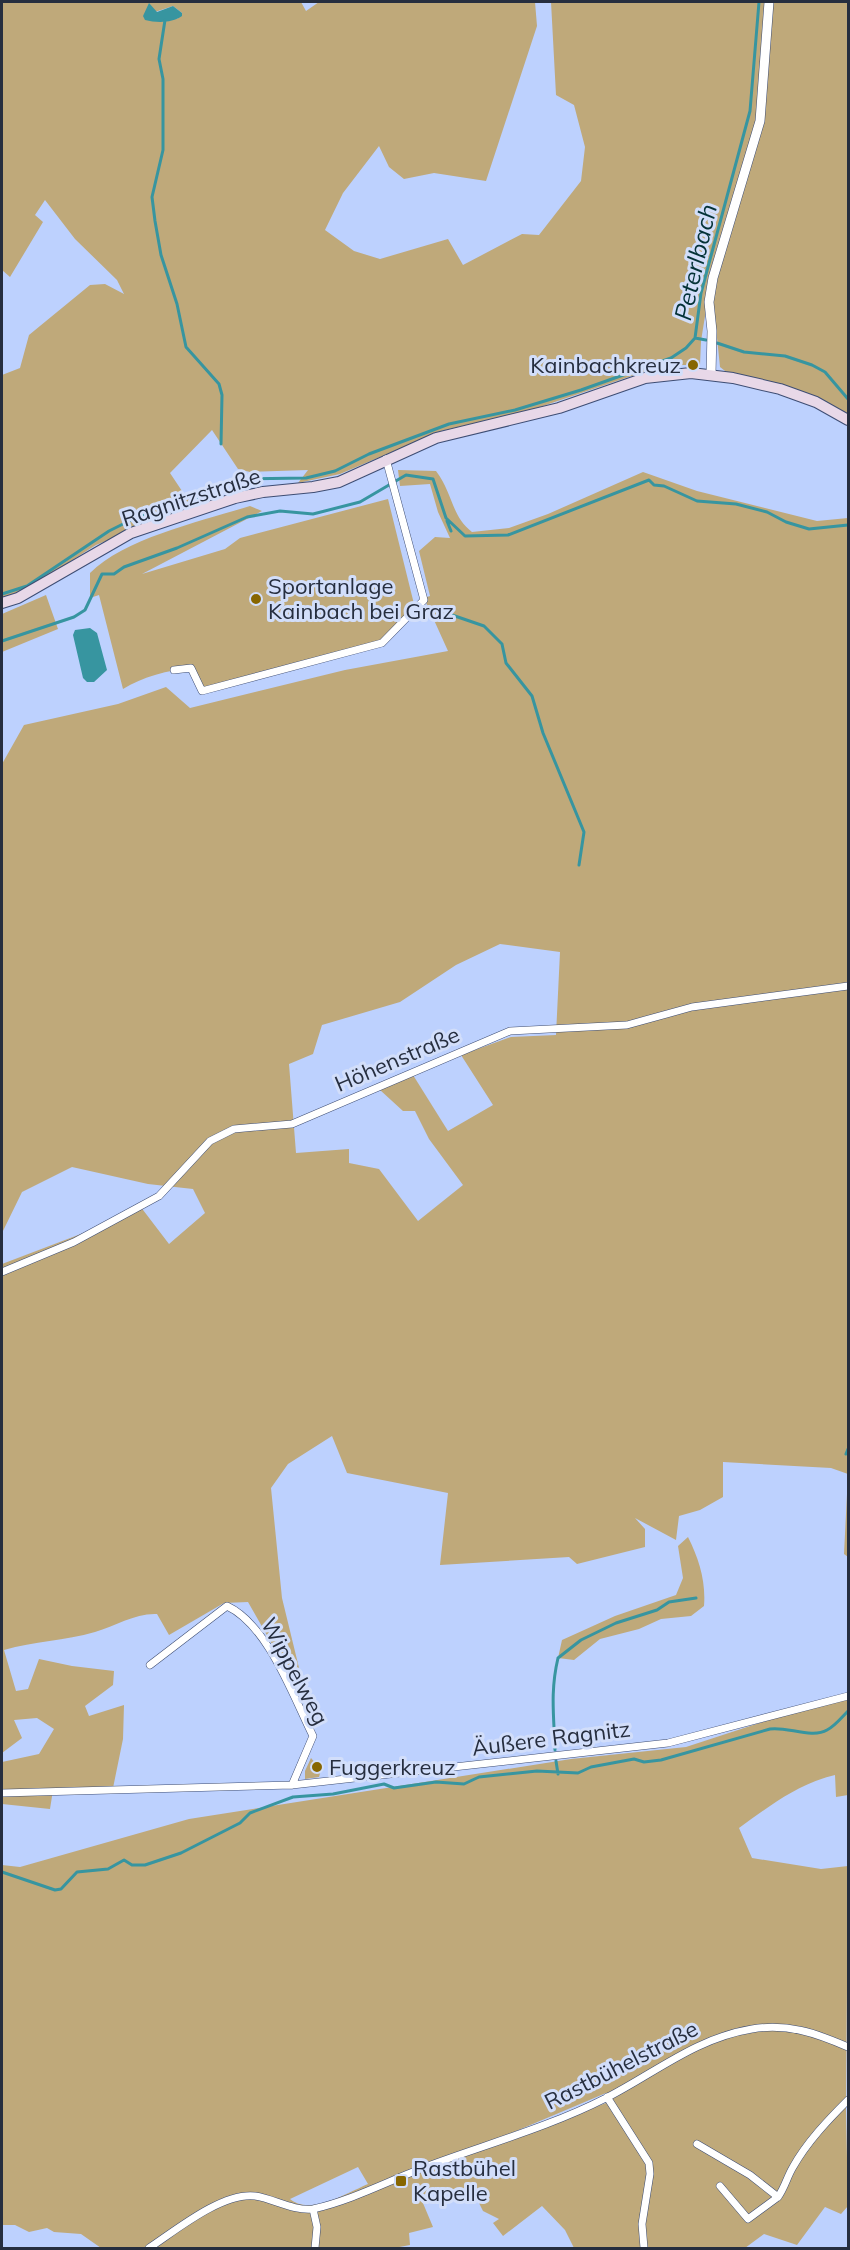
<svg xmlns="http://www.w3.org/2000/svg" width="850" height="2250" font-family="Mulish,sans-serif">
<rect width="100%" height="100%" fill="#bdd1fe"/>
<!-- green -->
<path fill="#bfa97a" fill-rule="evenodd" d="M2 2H301L306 11 319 2H535L537 26 486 181 434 173 404 179 389 167 379 146 343 193 325 230 354 251 380 259 448 239 463 265 522 234 539 235 581 181 585 147 574 105 556 95 551 2H848V416C830 403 810 394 788 387 767 381 737 382 720 367L711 279 701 341 700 365H664L537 408 441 431 340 474 298 483 308 470 250 472 238 469 212 430 170 473 186 497 201 492 208 500 96 545 30 587 2 599V375L20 368 29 335 90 285 105 284 124 294 117 280 75 239 45 200 35 215 43 222 10 277 2 270ZM173 6 182 13 177 19 143 16Z
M398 470 436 471C453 493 451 516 472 532L509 528 548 514 643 472 697 491 817 521 848 518V1557L844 1554 848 1474 831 1468 723 1462V1497L700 1510 679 1516 676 1540 635 1518 645 1529V1547L577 1564 569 1557 440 1565 448 1493 347 1473 332 1436 288 1464 271 1488 282 1598 309 1709 248 1602 224 1603 169 1635 157 1614C135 1613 116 1626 95 1632 65 1641 34 1641 4 1650L16 1691 28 1689 39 1659 72 1666 114 1671 113 1685 85 1706 89 1716 124 1705 123 1739 113 1788 53 1790 50 1809 2 1804V1762L39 1754 54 1729 37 1718 14 1720 22 1738 2 1753V1264L86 1232 140 1206 169 1244 205 1213 193 1189 148 1184 72 1167 22 1192 2 1233V764L24 725 118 704 166 687 190 708 345 670 448 651 424 598 430 596 419 551 435 537 450 538 438 512 430 484 400 486ZM500 944 560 952 556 1035 511 1037 461 1055 493 1105 448 1131 413 1075 380 1090 403 1111H415L429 1139 463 1185 418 1221 379 1169 349 1163V1149L296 1153 289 1064 313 1054 322 1025 400 1002 456 965Z
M388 499 414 604 382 643 202 691 191 668C169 670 142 677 123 689L99 595 90 598V573C125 538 202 521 250 506L262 511 142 574 225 549 240 538Z
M46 595 58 629 2 652V614Z
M688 1537C699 1559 706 1581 704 1606L691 1616 661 1619 639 1629 600 1639 574 1660 558 1658 562 1640 615 1616 676 1595 683 1578 678 1546Z
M848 1694V1795L836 1797 835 1775C797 1784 770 1806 739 1828L752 1858 821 1869 848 1866 846 2110 848 2206 841 2214 825 2207 797 2245 764 2234 745 2248H574L565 2230 542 2206 503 2236 493 2223 499 2219 483 2211 473 2191 443 2188 420 2196 433 2227 409 2233 410 2245 394 2248H101L81 2234 54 2232 47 2228 29 2232 15 2225H2V1865L20 1867 189 1819 571 1759 686 1747ZM606 2093 611 2101 490 2148 488 2143ZM358 2167 368 2184C347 2193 310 2216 290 2199Z
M311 1758 321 1770 319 1777 305 1779V1771Z"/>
<!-- water -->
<path fill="#3795a0" d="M149 3 157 12 173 6 182 13V16C172 23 157 23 145 20L143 16Z
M90 628 97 633 107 670 94 682H87L83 678 73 635 75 630Z"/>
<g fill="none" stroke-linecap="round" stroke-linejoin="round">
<!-- stream -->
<path stroke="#3795a0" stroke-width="3" d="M165 20 159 59 163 79V150L152 197 155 221 161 255 177 304 186 347 219 384 222 395 221 444
M695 338 706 340
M717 343 744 352 785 356 812 365 825 372 848 399
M239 479 306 478 335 471 369 454 449 424 515 410 581 390 671 358 686 348 695 338 701 293 750 111 759 2
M447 521 451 531
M2 594 27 586 109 531 141 515 163 514 198 499 223 483
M452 615 484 626 502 644 506 663 532 696 543 733 584 832 579 865
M2 641 74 617 85 610 102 574H114L124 567 177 548 247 517 280 511 313 514 360 502 406 475 433 479 446 518 465 536 508 535 649 480 654 485 664 486 697 501 736 504 767 512 786 522 809 529 848 525
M846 1454 848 1449
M555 1750C554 1716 550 1692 558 1658L581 1640 616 1623 657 1610 669 1602 696 1598
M556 1761 558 1774
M2 1872 55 1890 61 1889 77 1872 108 1869 124 1860 132 1865H145L181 1853 240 1823 250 1813 293 1797 333 1794 384 1784 394 1788 436 1782 464 1784 479 1777 537 1771 578 1773 591 1767 634 1759 644 1762 661 1760 770 1729C786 1726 812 1739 827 1730 835 1726 842 1717 848 1711"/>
<!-- minor casing -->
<g stroke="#3e4d73" stroke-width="8">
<path id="minor" d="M174 670 191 668 202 691 382 643 424 600 386 459
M2 1272 74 1242 159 1196 210 1141 234 1129 292 1124 510 1031 627 1025 692 1007 848 986
M150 1665 227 1606C268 1625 293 1696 313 1736L292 1785
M2 1793 292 1785 561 1755 668 1743 848 1696
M607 2097 649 2163 650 2174 642 2224 644 2248
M697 2144 750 2175 778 2197C785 2187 787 2177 793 2167 807 2142 828 2120 848 2100
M720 2186 748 2219 778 2197
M313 2209 317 2227 315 2248
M149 2248C175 2231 222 2192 255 2196 275 2199 292 2211 313 2209 353 2200 390 2180 428 2166 487 2144 549 2127 606 2098 655 2073 696 2038 752 2029 787 2023 816 2033 848 2047"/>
</g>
<!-- tertiary casing -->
<g stroke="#3e4d73" stroke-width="10">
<path id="tertiary" d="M711 375 712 331 709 302 713 278 760 121 769 2"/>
</g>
<!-- secondary casing -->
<g stroke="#3e4d73" stroke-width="12">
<path id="secondary" d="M2 603 18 598 131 533 235 498 263 492 313 487 339 482 436 438 559 408 645 378 691 373 733 378 780 389 816 402 848 420"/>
</g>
<!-- minor -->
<use href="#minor" stroke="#fff" stroke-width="7"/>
<!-- tertiary -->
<use href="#tertiary" stroke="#fff" stroke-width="9"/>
<!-- secondary -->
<use href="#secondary" stroke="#e8d8e8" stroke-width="10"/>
</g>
<!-- markers -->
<g fill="#876601" stroke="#d2defa" stroke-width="2">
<circle cx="693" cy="365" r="6"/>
<circle cx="256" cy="599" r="6"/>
<circle cx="317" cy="1767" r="6"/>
<rect x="395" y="2175" width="12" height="12" rx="3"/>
</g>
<g text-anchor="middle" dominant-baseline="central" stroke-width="6" stroke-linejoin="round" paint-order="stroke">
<!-- poi labels -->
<g font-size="22" fill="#262e3f" stroke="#d2defa" text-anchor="start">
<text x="681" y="365" text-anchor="end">Kainbachkreuz</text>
<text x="268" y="586">Sportanlage<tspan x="268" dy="25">Kainbach bei Graz</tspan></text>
<text x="329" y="1767">Fuggerkreuz</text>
<text x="413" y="2168">Rastbühel<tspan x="413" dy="25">Kapelle</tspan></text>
</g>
<!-- street labels -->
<g font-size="22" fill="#262e3f" stroke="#d2defa">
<text transform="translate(191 497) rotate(-18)">Ragnitzstraße</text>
<text transform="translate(397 1059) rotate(-23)">Höhenstraße</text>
<text transform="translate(295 1671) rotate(62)">Wippelweg</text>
<text transform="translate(551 1738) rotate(-7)">Äußere Ragnitz</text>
<text transform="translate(621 2065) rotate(-27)">Rastbühelstraße</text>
</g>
<!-- water labels -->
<g font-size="24" font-style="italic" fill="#043237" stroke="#d2defa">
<text transform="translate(695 262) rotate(-77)">Peterlbach</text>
</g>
</g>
<!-- border -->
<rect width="850" height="2250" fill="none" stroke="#262e3f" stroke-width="6"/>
</svg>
